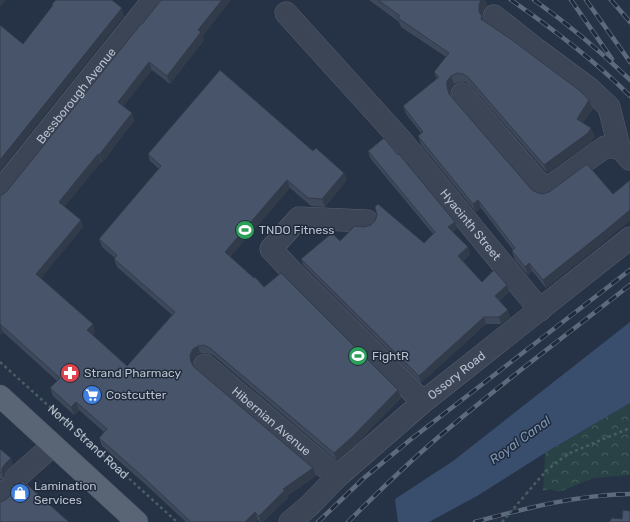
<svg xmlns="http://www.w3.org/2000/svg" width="630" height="522" font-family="Rubik,sans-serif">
<defs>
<pattern id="park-crowns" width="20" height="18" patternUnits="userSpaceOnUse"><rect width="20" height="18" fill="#284246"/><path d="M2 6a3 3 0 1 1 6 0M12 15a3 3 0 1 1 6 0" fill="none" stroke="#455c60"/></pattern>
</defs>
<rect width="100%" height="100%" fill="#263245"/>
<!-- park -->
<path fill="url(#park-crowns)" d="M630 403V475L594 478 559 492 549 489 543 491 545 453Z"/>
<!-- water -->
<path fill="#394d6d" d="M630 322V403L545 453 477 496 429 522H398L395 499 453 461Z"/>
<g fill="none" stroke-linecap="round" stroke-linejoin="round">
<!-- minor casing -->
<g stroke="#57606f" stroke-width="23">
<g id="minor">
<path id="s2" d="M286 13 401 140 540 310"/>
<path d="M494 16 536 49 590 89 609 107 619 147 630 159"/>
<path d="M462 94 545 190 605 147H619"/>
<path id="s3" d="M0 191 153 0"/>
<path d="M367 221 299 218 271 249 297 277 423 402"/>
<path id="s4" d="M205 365 337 477"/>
<path d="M16 478 53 445"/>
<path d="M0 496 4 491"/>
<path id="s5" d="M290 522 309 506 337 477 423 402 630 238"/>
</g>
</g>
<!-- major casing -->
<g stroke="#454e5e" stroke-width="23">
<path id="major" d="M0 396 137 522"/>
</g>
<!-- path -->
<g stroke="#475f62" stroke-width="2.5" stroke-dasharray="3 3" stroke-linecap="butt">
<path id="s1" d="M0 362 177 522"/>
<path d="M526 494 546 471 558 461 570 453 630 428"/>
</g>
<!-- minor -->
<use href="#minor" stroke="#3b4555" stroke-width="22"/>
<!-- major -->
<use href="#major" stroke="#596475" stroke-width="22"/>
<!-- rail casing -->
<g stroke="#5d697c" stroke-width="4.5">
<path id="rail" d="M511 0C553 29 594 60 630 96
M534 0C568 24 600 51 630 80
M571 0 612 59
M586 0 630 62
M611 0 630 22
M318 522 364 478 410 440 630 270
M348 522C380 490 413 458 448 429 507 379 569 333 630 285
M475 522C526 508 577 495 630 494"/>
</g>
<!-- rail -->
<use href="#rail" stroke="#1f2a3a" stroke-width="3" stroke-dasharray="9" stroke-linecap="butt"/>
<!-- path-bridge -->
<path stroke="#475f62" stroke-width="2.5" stroke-dasharray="3 3" stroke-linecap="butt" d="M502 522 526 494"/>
</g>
<!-- wall -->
<path fill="#3e485b" d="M369 0H485L487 6 484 9 482 14 484 21 593 109 583 123 595 136 591 142 547 173 471 86 466 82H460L454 84 450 90V94L532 190 609 238 546 288 532 271 528 275 515 260 512 251 513 250 481 208 476 212 421 145 418 136 421 133 406 114 403 106 437 79 434 72 446 57 401 27 399 22Z
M142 24 203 36 204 40 170 84 152 70 123 106 132 113 134 121 102 163 101 162 64 207 81 220 83 227 41 278 93 324 95 332 93 335 127 366 172 315 117 267 114 259 115 258 102 247 99 239 159 169 150 161 148 154 313 151 344 173 347 180 325 207 311 206 290 188 230 257 264 287 401 398 355 445 337 461 213 355 207 353H200L196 357 193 363 194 367 313 468 316 476 287 496 288 498 263 522H260L258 520 255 522H186L144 483 102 446 99 438 104 432 79 410 74 415 53 396 50 388 57 381 3 332 0 335V195H2L7 191Z
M368 151 457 228 453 232 468 247 470 254 463 261 482 282 507 285 509 292 499 301 510 317 501 324H486L421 383 303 265 301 259 340 241 364 227 371 225 375 221 377 215 424 243 433 234 370 158Z
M0 449 13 464 8 469 4 474V479H0Z"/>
<!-- shaded-wall -->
<path fill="#323b4a" d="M0 0H6L0 7Z
M222 0H231L203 36 204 40 170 84 167 76 198 30Z
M481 0H485L487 6 484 9 482 14V16L485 24 481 19 479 12V5Z
M122 8 124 16 0 171V160Z
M149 62 152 70 121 110 118 102Z
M451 76 454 84 450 90V96L447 87V81Z
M589 100 593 109 580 128 577 119Z
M132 113 134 121 102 163 99 155Z
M591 128 595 136 591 142 547 173 544 165Z
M98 154 101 162 62 210 59 202Z
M344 173 347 180 325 207 322 199Z
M287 180 290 188 228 260 225 252Z
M478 200 481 208 476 212 473 204Z
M630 210V221L609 238 546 288 543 280Z
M81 220 83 227 39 281 36 274Z
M455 222 457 228 450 234 448 227Z
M468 247 470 254 461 263 458 256Z
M529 263 532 271 528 275 525 267Z
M507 285 509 292 497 302 495 296Z
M508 310 510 317 501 324 499 317Z
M484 317 486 324 421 383 419 376Z
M0 324 3 332 0 335Z
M93 324 95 332 90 338 87 330Z
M198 346 200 353 196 357 193 363V370L191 362 190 355 193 349Z
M398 390 401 398 355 445 337 461 334 453Z
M76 402 79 410 74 415 71 407Z
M11 458 13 464 8 469 4 474V479L2 473V468L6 463Z
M313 468 316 476 287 496 288 498 263 522H261L259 516 283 489Z
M255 512 258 520 255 522H245Z"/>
<!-- building -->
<path fill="#48546a" stroke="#323b4a" d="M56 0H112L122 8 0 160V25L23 44 53 5 52 4Z
M161 0H222L198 30 201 32 167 76 149 62 118 102 132 113 99 155 98 154 59 202 81 220 36 274 93 324 87 330 127 366 175 312 114 259 117 255 99 239 161 166 148 154 220 70 313 151 316 148 344 173 322 199 308 198 287 180 225 252 254 278 255 277 264 287 281 273 398 390 352 437 334 453 210 348 204 345 198 346 193 349 190 355 191 362 194 367 313 468 283 489 285 490 259 516 255 512 245 522H191L141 475 99 438 107 429 76 402 71 407 50 388 60 378 0 324V195H2L7 191 141 24H142Z
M378 0H481L479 5V12L482 16 481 19 512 40 579 90 589 100 577 119 591 128 588 133 544 165 468 77 463 74 457 73 451 76 447 81V87L449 94 532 190 538 193 543 194 549 192 587 164 613 194 630 180V210L606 230 543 280 529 263 525 267 512 251 515 248 478 200 473 204 418 136 423 132 403 106 439 77 434 72 449 53 398 18 400 16Z
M384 138 398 155 399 154 455 222 448 227 468 247 458 256 482 282 494 270 507 285 495 296 508 310 499 317H484L419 376 301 259 332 233 340 241 355 226 364 227 371 225 375 221 377 215 375 207 378 204 424 243 435 232 368 151Z
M0 449 11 458 6 463 2 468V473H0Z
M23 481 69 522H0V502L3 501 8 498 12 493 14 487V484H17Z
M623 510 630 511V522H609L612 518 622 519Z"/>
<!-- icons -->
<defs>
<g id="stadium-disc" transform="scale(1)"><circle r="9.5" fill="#2e9e5b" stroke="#1f2a3a"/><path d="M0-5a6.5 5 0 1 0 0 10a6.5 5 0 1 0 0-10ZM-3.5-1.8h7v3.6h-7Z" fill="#fff"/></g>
<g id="pharmacy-disc" transform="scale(1)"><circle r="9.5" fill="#e0444e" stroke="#1f2a3a"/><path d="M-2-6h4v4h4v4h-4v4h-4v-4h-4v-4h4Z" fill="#fff"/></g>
<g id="supermarket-disc" transform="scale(1)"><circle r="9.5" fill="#3f7fe0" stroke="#1f2a3a"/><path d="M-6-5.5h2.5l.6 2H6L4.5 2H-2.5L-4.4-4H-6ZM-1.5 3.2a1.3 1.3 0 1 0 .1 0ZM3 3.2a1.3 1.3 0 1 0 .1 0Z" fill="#fff"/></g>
<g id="shop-disc" transform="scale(1)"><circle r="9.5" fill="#3f7fe0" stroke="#1f2a3a"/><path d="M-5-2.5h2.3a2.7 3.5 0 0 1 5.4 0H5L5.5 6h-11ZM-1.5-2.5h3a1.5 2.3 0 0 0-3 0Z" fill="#fff"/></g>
</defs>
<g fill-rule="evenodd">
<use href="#stadium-disc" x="245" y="230"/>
<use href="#stadium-disc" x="358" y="356"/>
<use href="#pharmacy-disc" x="70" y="373"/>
<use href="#supermarket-disc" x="92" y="395"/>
<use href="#shop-disc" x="20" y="493"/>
</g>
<g text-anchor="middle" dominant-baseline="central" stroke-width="3" stroke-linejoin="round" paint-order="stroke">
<!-- street labels -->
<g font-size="12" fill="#b9c0ce" stroke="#1f2a3a">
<text stroke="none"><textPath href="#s3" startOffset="122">Bessborough Avenue</textPath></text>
<text stroke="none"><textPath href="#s2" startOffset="281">Hyacinth Street</textPath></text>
<text stroke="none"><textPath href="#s5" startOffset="222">Ossory Road</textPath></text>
<text stroke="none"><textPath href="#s4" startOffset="87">Hibernian Avenue</textPath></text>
<text stroke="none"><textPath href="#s1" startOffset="119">North Strand Road</textPath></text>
</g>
<!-- poi labels -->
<g font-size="12" fill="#b9c0ce" stroke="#1f2a3a" text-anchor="start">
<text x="259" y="230">TNDO Fitness</text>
<text x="372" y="356">FightR</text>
<text x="84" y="373">Strand Pharmacy</text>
<text x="106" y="395">Costcutter</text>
<text x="34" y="486">Lamination<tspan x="34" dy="14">Services</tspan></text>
</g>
<!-- water labels -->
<g font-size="13" font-style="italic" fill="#7e95b6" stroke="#1f2a3a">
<text transform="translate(520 440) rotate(-36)">Royal Canal</text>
</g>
</g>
</svg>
